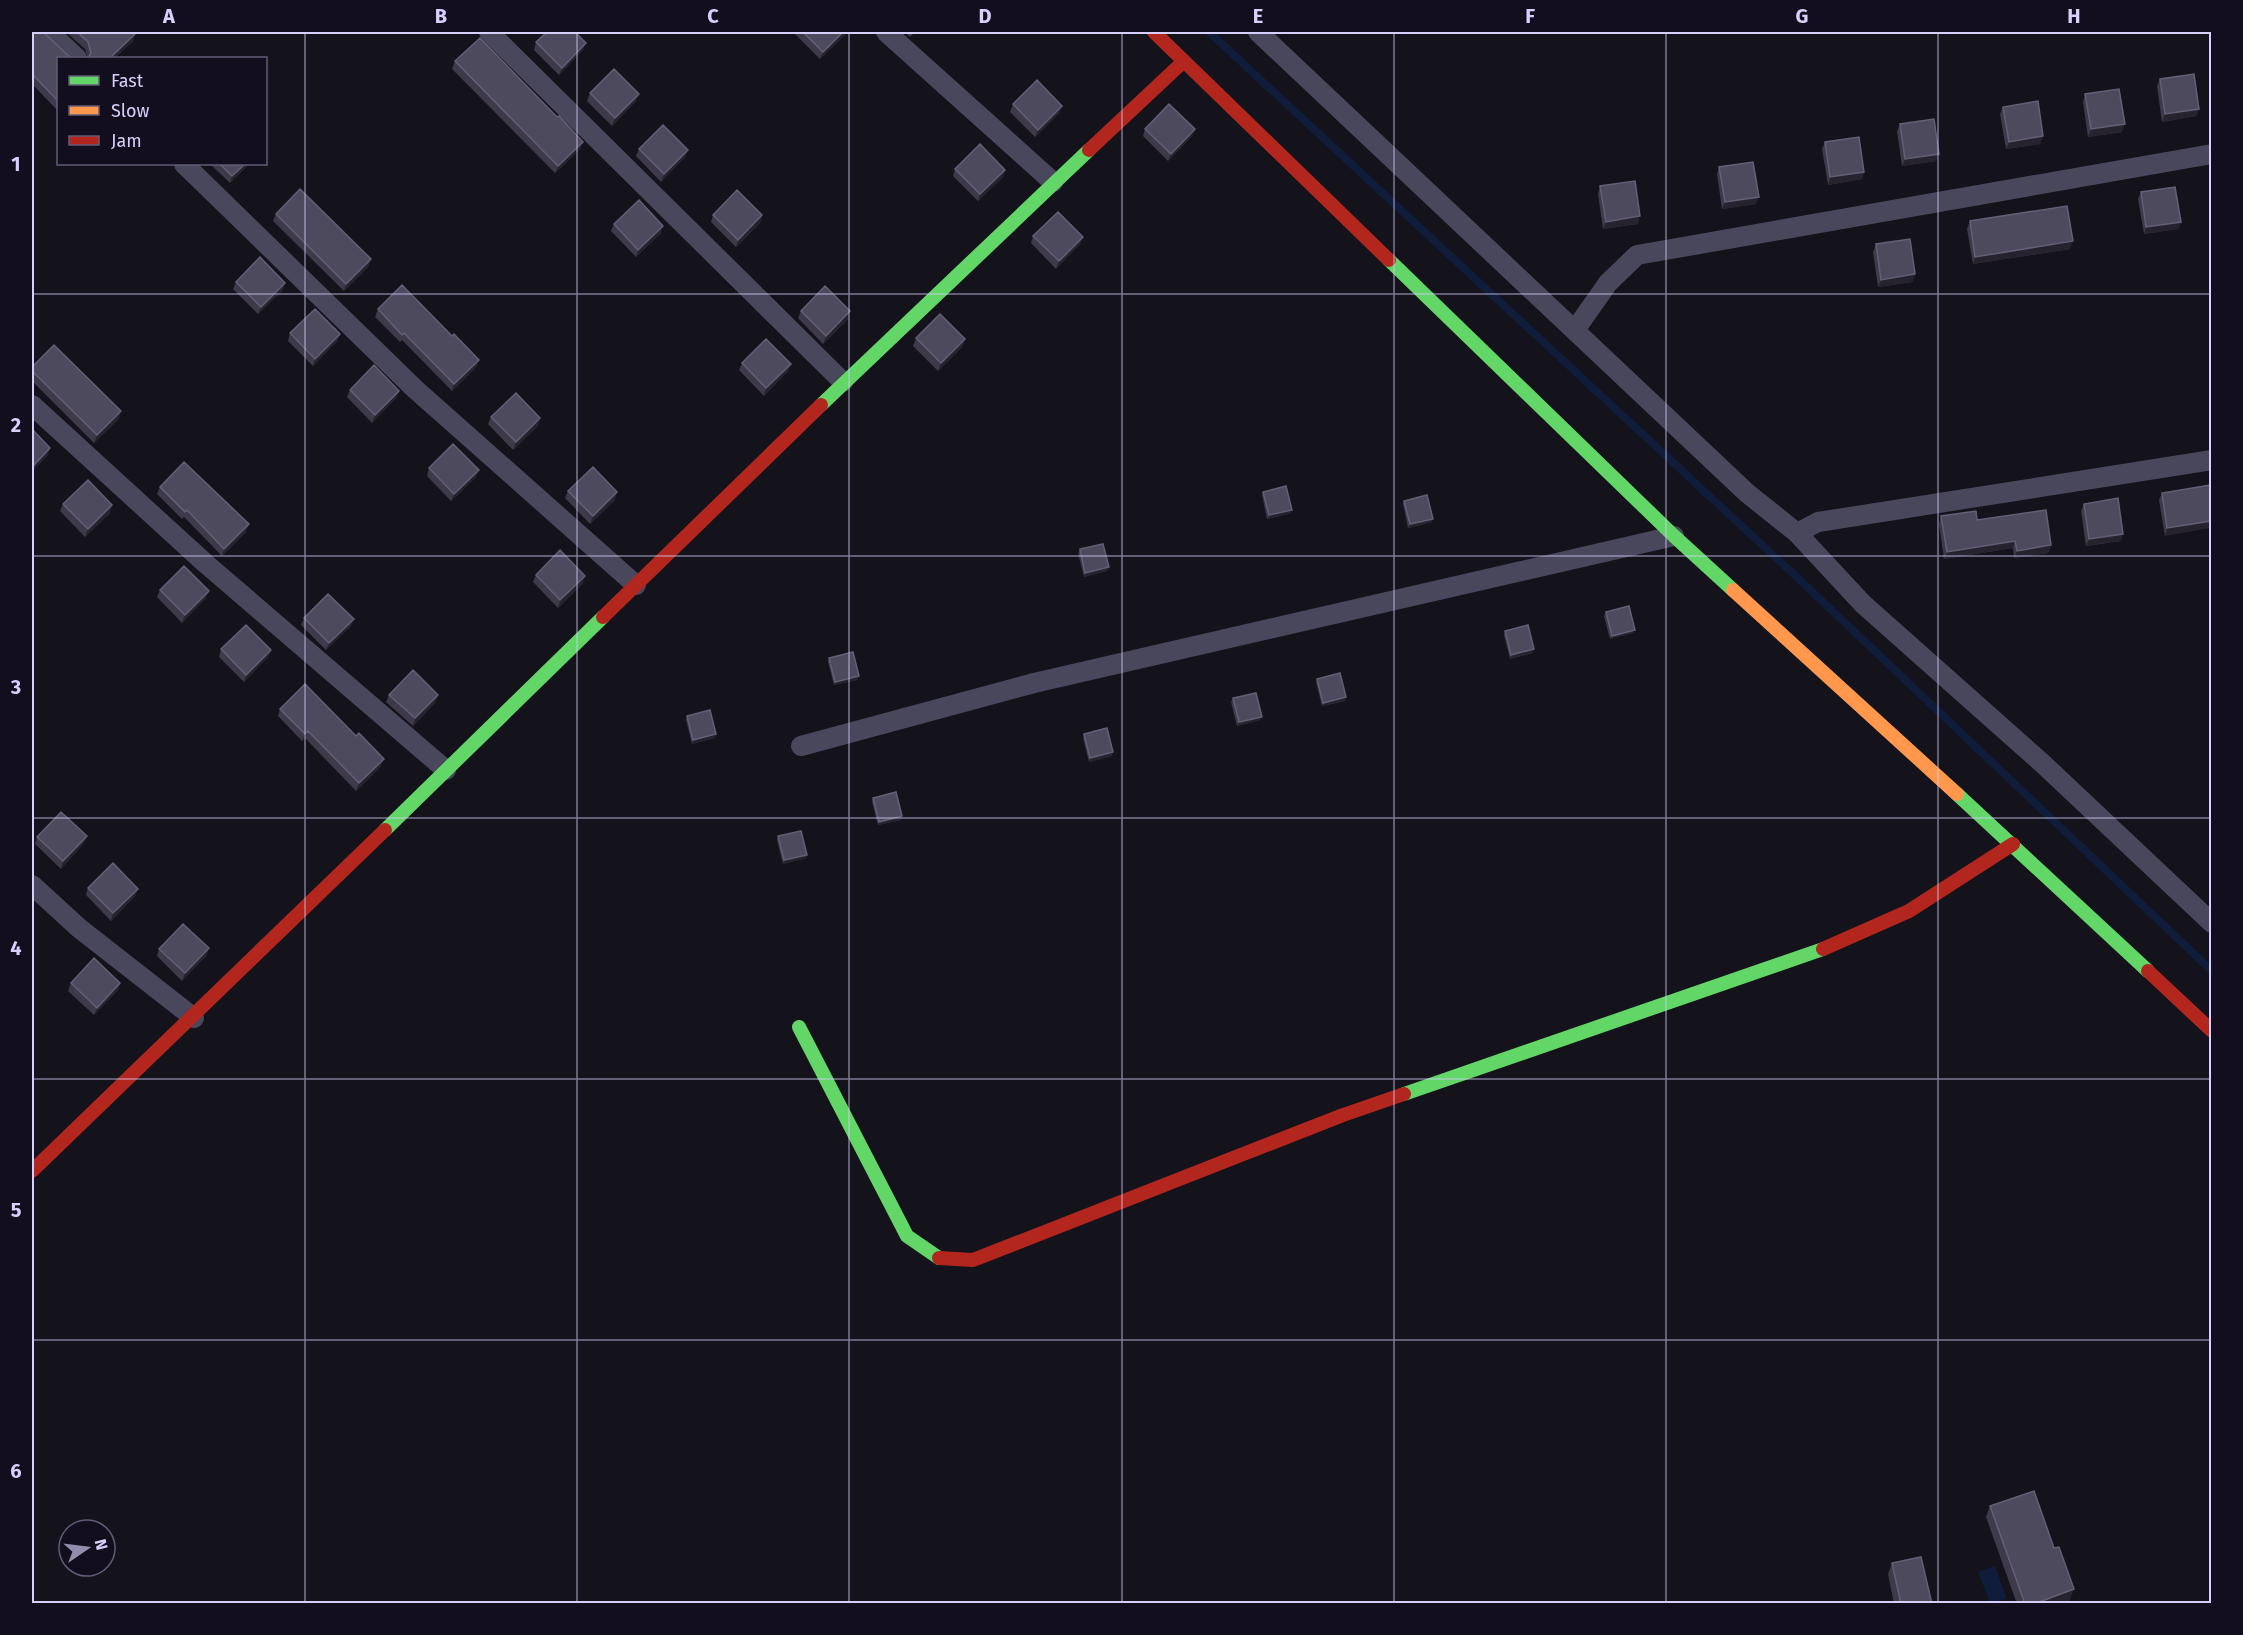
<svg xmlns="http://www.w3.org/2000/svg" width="2243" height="1635" font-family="'Fira Sans',sans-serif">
<rect width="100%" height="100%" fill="#14121a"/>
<!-- water -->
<path fill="#0f1c3a" d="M1995 1566 2007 1599 1990 1603 1978 1572Z"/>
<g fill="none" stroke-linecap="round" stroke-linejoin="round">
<!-- stream -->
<path stroke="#0f1c3a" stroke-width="8" d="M1209 32 1802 582 2212 971"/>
<!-- street -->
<path stroke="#49475b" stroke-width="20" d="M49 32 77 58
M489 32 843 382
M886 32 1053 182
M1258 32 1747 493 1797 533 1863 604 2042 763 2212 923
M184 164 415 389 636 585
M1575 330 1608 283 1637 255 2212 154
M32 405 205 563 446 770
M1797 533 1818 522 2212 460
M801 746 1034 683 1674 536
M32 885 79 928 194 1018"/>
<!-- fast -->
<path stroke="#63d668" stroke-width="14" d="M1389 260 1674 536 1733 590
M821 405 1089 150
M1957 794 2148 971
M385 830 603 617
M799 1027 907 1236 939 1258
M1404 1094 1823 949"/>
<!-- slow -->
<path stroke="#ff974d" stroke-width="14" d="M1733 590 1957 794"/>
<!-- jam -->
<path stroke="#b3261e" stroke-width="14" d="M1154 32 1389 260
M1089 150 1184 61
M603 617 821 405
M1823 949 1909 911 2013 844
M2148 971 2212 1031
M32 1171 385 830
M939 1258 973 1260 1343 1115 1404 1094"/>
</g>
<!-- wall -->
<path fill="#3e3a4a" d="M32 32 58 58V111L32 84Z
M66 32H134L133 41 115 58H88L85 49Z
M796 32H846L845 35 820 59 795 34Z
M905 32H915L910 37Z
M536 42 583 50 559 75 534 50Z
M455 61 557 117 583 142 580 149 555 173 452 69Z
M2160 79 2199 109 2196 116 2162 122 2157 86Z
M590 93 636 101 612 126 587 101Z
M2085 94 2122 132 2088 137 2083 102Z
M1013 104 1062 106 1059 113 1035 137 1010 112Z
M2003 107 2043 136 2040 144 2006 149 2000 114Z
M1900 124 1936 161 1902 166 1897 131Z
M1145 129H1195L1192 136 1168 161 1143 136Z
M1825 142 1864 172 1862 179 1828 185 1822 149Z
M639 149 685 157 661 182 636 156Z
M210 164H249L230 183Z
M1719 167 1756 204 1722 209 1717 174Z
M955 169 1005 170 1003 177 978 201 953 176Z
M1600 186 1638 224 1603 229 1598 194Z
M2141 192 2181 222 2178 229 2144 234 2138 199Z
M276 214 371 259 368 267 344 291 273 221Z
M713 215H762L760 223 736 247 711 222Z
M1970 221 2070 249 1973 264 1967 229Z
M614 224 661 233 636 257 611 231Z
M1033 236 1083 237 1080 244 1056 269 1031 243Z
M1876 244 1915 274 1912 282 1878 287 1873 252Z
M236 282 283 290 258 314 233 289Z
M378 309 452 336 479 360 476 367 452 391 402 340 400 342 375 317Z
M801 311 848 319 823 344 798 318Z
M290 333 340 334 337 341 313 366 288 341Z
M916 338 963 346 938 371 913 346Z
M742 363 791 364 788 371 764 396 739 370Z
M32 367 119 419 94 443 32 381Z
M350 390 399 391 396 398 372 423 347 397Z
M491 417 538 426 513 450 488 424Z
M429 468 476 477 451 501 427 476Z
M2211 485 2165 536 2159 500 2162 493Z
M160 487 246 532 222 556 184 517 182 519 157 494Z
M568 491 615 500 590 524 565 498Z
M1263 492 1291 513 1267 519 1262 495Z
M1404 501 1432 522 1408 528 1403 504Z
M63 504 110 513 85 537 60 511Z
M2084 504 2121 541 2086 546 2081 511Z
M1941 516 1977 520 2051 545 2048 553 2014 558 2013 548 1944 559 1939 524Z
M1080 549 1109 567 1107 571 1084 577 1078 553Z
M536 575 583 583 558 608 533 582Z
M160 590 206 598 182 623 157 597Z
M1606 612 1635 630 1633 633 1610 639 1604 616Z
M304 618 351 626 326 650 301 625Z
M1505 631 1533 653 1510 659 1504 635Z
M221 649 268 657 244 682 219 657Z
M829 658 859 676 857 680 834 685 828 662Z
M1317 679 1345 701 1322 706 1316 682Z
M389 695 435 703 413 726 386 702Z
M1233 698 1260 720 1237 726 1231 702Z
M280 709 356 736 381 766 356 791 305 738 302 741 278 716Z
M687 716 715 738 692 744 686 720Z
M1084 734 1112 756 1089 762 1083 738Z
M873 798 902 816 901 820 878 825 872 802Z
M778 836 806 858 783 864 777 840Z
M37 837 84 843 61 869 35 844Z
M88 888 138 889 135 896 111 921 86 895Z
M209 948 206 956 182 981 157 956 159 949Z
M71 983H120L118 990 94 1015 68 991Z
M1990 1506 2070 1600 2061 1604H2017L1986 1517Z
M1892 1563 1932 1604H1894L1888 1574Z"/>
<!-- shaded-wall -->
<path fill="#26232f" d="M843 32H846L845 35 820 59 823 52Z
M136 33 133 41 115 58H110Z
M586 43 583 50 559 75 562 68Z
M639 94 636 101 612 126 615 118Z
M1062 106 1059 113 1035 137 1038 130Z
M2199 109 2196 116 2162 122 2165 114Z
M2125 124 2122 132 2088 137 2091 129Z
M1195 129 1192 136 1168 161 1171 154Z
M2043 136 2040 144 2006 149 2009 142Z
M583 142 580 149 555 173 558 166Z
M688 150 685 157 661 182 664 174Z
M1939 154 1936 161 1902 166 1905 159Z
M245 164H249L230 183 232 176Z
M1005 170 1003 177 978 201 980 194Z
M1864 172 1862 179 1828 185 1830 177Z
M1759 197 1756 204 1722 209 1725 202Z
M762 215 760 223 736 247 738 240Z
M1640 216 1638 224 1603 229 1606 222Z
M2181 222 2178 229 2144 234 2146 227Z
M663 226 661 233 636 257 638 250Z
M1083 237 1080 244 1056 269 1059 261Z
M2073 241 2070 249 1973 264 1975 257Z
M371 259 368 267 344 291 346 284Z
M1915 274 1912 282 1878 287 1881 280Z
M285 283 283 290 258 314 261 307Z
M850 311 848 319 823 344 826 336Z
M340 334 337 341 313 366 315 359Z
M965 339 963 346 938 371 941 363Z
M479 360 476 367 452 391 454 384Z
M791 364 788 371 764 396 766 388Z
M399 391 396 398 372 423 375 415Z
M121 411 119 419 94 443 97 435Z
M540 418 538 426 513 450 516 442Z
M50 448 48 455 32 472V467Z
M479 470 476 477 451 501 454 494Z
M617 492 615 500 590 524 593 516Z
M112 505 110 513 85 537 88 529Z
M1292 510 1291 513 1267 519 1269 515Z
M1433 519 1432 522 1408 528 1410 524Z
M2211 521V528L2165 536 2167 528Z
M249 524 246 532 222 556 224 549Z
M2123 534 2121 541 2086 546 2089 539Z
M2015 541 2013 548 1944 559 1947 552Z
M2051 545 2048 553 2014 558 2017 551Z
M1109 567 1107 571 1084 577 1085 573Z
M585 576 583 583 558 608 560 600Z
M209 591 206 598 182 623 185 615Z
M354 619 351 626 326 650 329 643Z
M1635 630 1633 633 1610 639 1612 636Z
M1534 649 1533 653 1510 659 1511 655Z
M271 650 268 657 244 682 246 675Z
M859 676 857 680 834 685 835 682Z
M438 695 435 703 413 726 415 718Z
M1346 697 1345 701 1322 706 1323 703Z
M1262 717 1260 720 1237 726 1239 722Z
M308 731 305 738 302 741 305 734Z
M716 734 715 738 692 744 693 740Z
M1113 752 1112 756 1089 762 1090 758Z
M384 759 381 766 356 791 359 783Z
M902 816 901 820 878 825 879 822Z
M87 836 84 843 61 869 63 861Z
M807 855 806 858 783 864 784 860Z
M138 889 135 896 111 921 113 913Z
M209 948 206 956 182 981 185 973Z
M120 983 118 990 94 1015 97 1008Z
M2074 1589 2070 1600 2061 1604H2034Z"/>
<!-- building -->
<path fill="#4e4a5d" stroke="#645f76" stroke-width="1.5" d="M32 32H43L44 33 71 58H58V101L33 75 32 77Z
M77 32H134L136 33 110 58H88L91 53 88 42Z
M547 32H575L586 43 562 68 536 42Z
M803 32H843L823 52Z
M480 38 557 117 559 116 583 142 558 166 455 61Z
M614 69 639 94 615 118 590 93Z
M2194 74 2199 109 2165 114 2160 79Z
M1037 80 1062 106 1038 130 1013 104Z
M2119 89 2125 124 2091 129 2085 94Z
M2038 101 2043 136 2009 142 2003 107Z
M1169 104 1195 129 1171 154 1145 129Z
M1934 119 1939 154 1905 159 1900 124Z
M663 125 688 150 664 174 639 149Z
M1859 137 1864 172 1830 177 1825 142Z
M980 144 1005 170 980 194 955 169Z
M1753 162 1759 197 1725 202 1719 167Z
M220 164H245L232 176Z
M1635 181 1640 216 1606 222 1600 186Z
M2175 187 2181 222 2146 227 2141 192Z
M300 189 371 259 346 284 276 214Z
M737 190 762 215 738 240 713 215Z
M639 200 663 226 638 250 614 224Z
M2067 206 2073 241 1975 257 1970 221Z
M1058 212 1083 237 1059 261 1033 236Z
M1910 239 1915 274 1881 280 1876 244Z
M260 257 285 283 261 307 236 282Z
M402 285 452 336 454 334 479 360 454 384 404 333 402 335 378 309Z
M825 286 850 311 826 336 801 311Z
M315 309 340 334 315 359 290 333Z
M940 314 965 339 941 363 916 338Z
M766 339 791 364 766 388 742 363Z
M54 345 121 411 97 435 32 371V367Z
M374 365 399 391 375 415 350 390Z
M516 393 540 418 516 442 491 417Z
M32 429 50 448 32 467Z
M453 444 479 470 454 494 429 468Z
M184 462 249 524 224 549 187 510 185 512 160 487Z
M593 467 617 492 593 516 568 491Z
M88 480 112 505 88 529 63 504Z
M2211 485V521L2167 528 2162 493Z
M1286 486 1292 510 1269 515 1263 492Z
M1427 495 1433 519 1410 524 1404 501Z
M2118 498 2123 534 2089 539 2084 504Z
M2046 510 2051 545 2017 551 2015 541 1947 552 1941 516 1976 511 1977 520Z
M1103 544 1109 567 1085 573 1080 549Z
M560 550 585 576 560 600 536 575Z
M184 566 209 591 185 615 160 590Z
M328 594 354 619 329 643 304 618Z
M1629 606 1635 630 1612 636 1606 612Z
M246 625 271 650 246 675 221 649Z
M1528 625 1534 649 1511 655 1505 631Z
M853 652 859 676 835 682 829 658Z
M413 670 438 695 415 718 389 695Z
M1340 673 1346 697 1323 703 1317 679Z
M305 684 356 736 359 733 384 759 359 783 308 731 305 734 280 709Z
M1256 693 1262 717 1239 722 1233 698Z
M710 710 716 734 693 740 687 716Z
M1107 728 1113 752 1090 758 1084 734Z
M896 792 902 816 879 822 873 798Z
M61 812 87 836 63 861 37 837Z
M801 831 807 855 784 860 778 836Z
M113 863 138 889 113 913 88 888Z
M183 924 209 948 185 973 159 949Z
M94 958 120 983 97 1008 71 983Z
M2034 1491 2054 1548 2059 1547 2074 1589 2034 1604H2025L1990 1506Z
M1921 1557 1932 1604H1901L1892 1563Z"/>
<!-- grid -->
<path fill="none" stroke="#d7cffc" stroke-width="1.5" stroke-opacity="0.55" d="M305 32V1604M577 32V1604M849 32V1604M1122 32V1604M1394 32V1604M1666 32V1604M1938 32V1604M32 294H2212M32 556H2212M32 818H2212M32 1079H2212M32 1340H2212"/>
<!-- border -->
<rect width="2243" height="1635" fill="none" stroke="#120e1e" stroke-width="66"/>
<!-- legend -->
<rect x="57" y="57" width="210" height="108" fill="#120e1e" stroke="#615b77" stroke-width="1.5"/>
<rect x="69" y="76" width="30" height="9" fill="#63d668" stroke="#615b77" stroke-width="1.5"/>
<text x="111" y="87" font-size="18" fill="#d7cffc">Fast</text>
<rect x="69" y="106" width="30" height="9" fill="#ff974d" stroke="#615b77" stroke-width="1.5"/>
<text x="111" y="117" font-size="18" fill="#d7cffc">Slow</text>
<rect x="69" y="136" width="30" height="9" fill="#b3261e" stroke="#615b77" stroke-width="1.5"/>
<text x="111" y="147" font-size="18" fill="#d7cffc">Jam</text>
<!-- north arrow -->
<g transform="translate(87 1548) rotate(76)"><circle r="28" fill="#120e1e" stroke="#615b77" stroke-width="1.5"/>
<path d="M0-4.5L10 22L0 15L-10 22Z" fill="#938dad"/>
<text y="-9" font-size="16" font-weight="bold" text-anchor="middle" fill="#d7cffc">N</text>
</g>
<rect x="33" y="33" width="2177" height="1569" fill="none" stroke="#d7cffc" stroke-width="2"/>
<g font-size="20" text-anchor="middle" font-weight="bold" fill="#d7cffc">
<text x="169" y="23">A</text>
<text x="441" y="23">B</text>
<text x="713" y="23">C</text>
<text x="985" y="23">D</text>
<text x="1258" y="23">E</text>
<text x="1530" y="23">F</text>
<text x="1802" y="23">G</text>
<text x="2074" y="23">H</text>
<text x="16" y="171">1</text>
<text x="16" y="432">2</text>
<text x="16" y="694">3</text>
<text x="16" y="955">4</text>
<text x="16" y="1217">5</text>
<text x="16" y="1478">6</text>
</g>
</svg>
